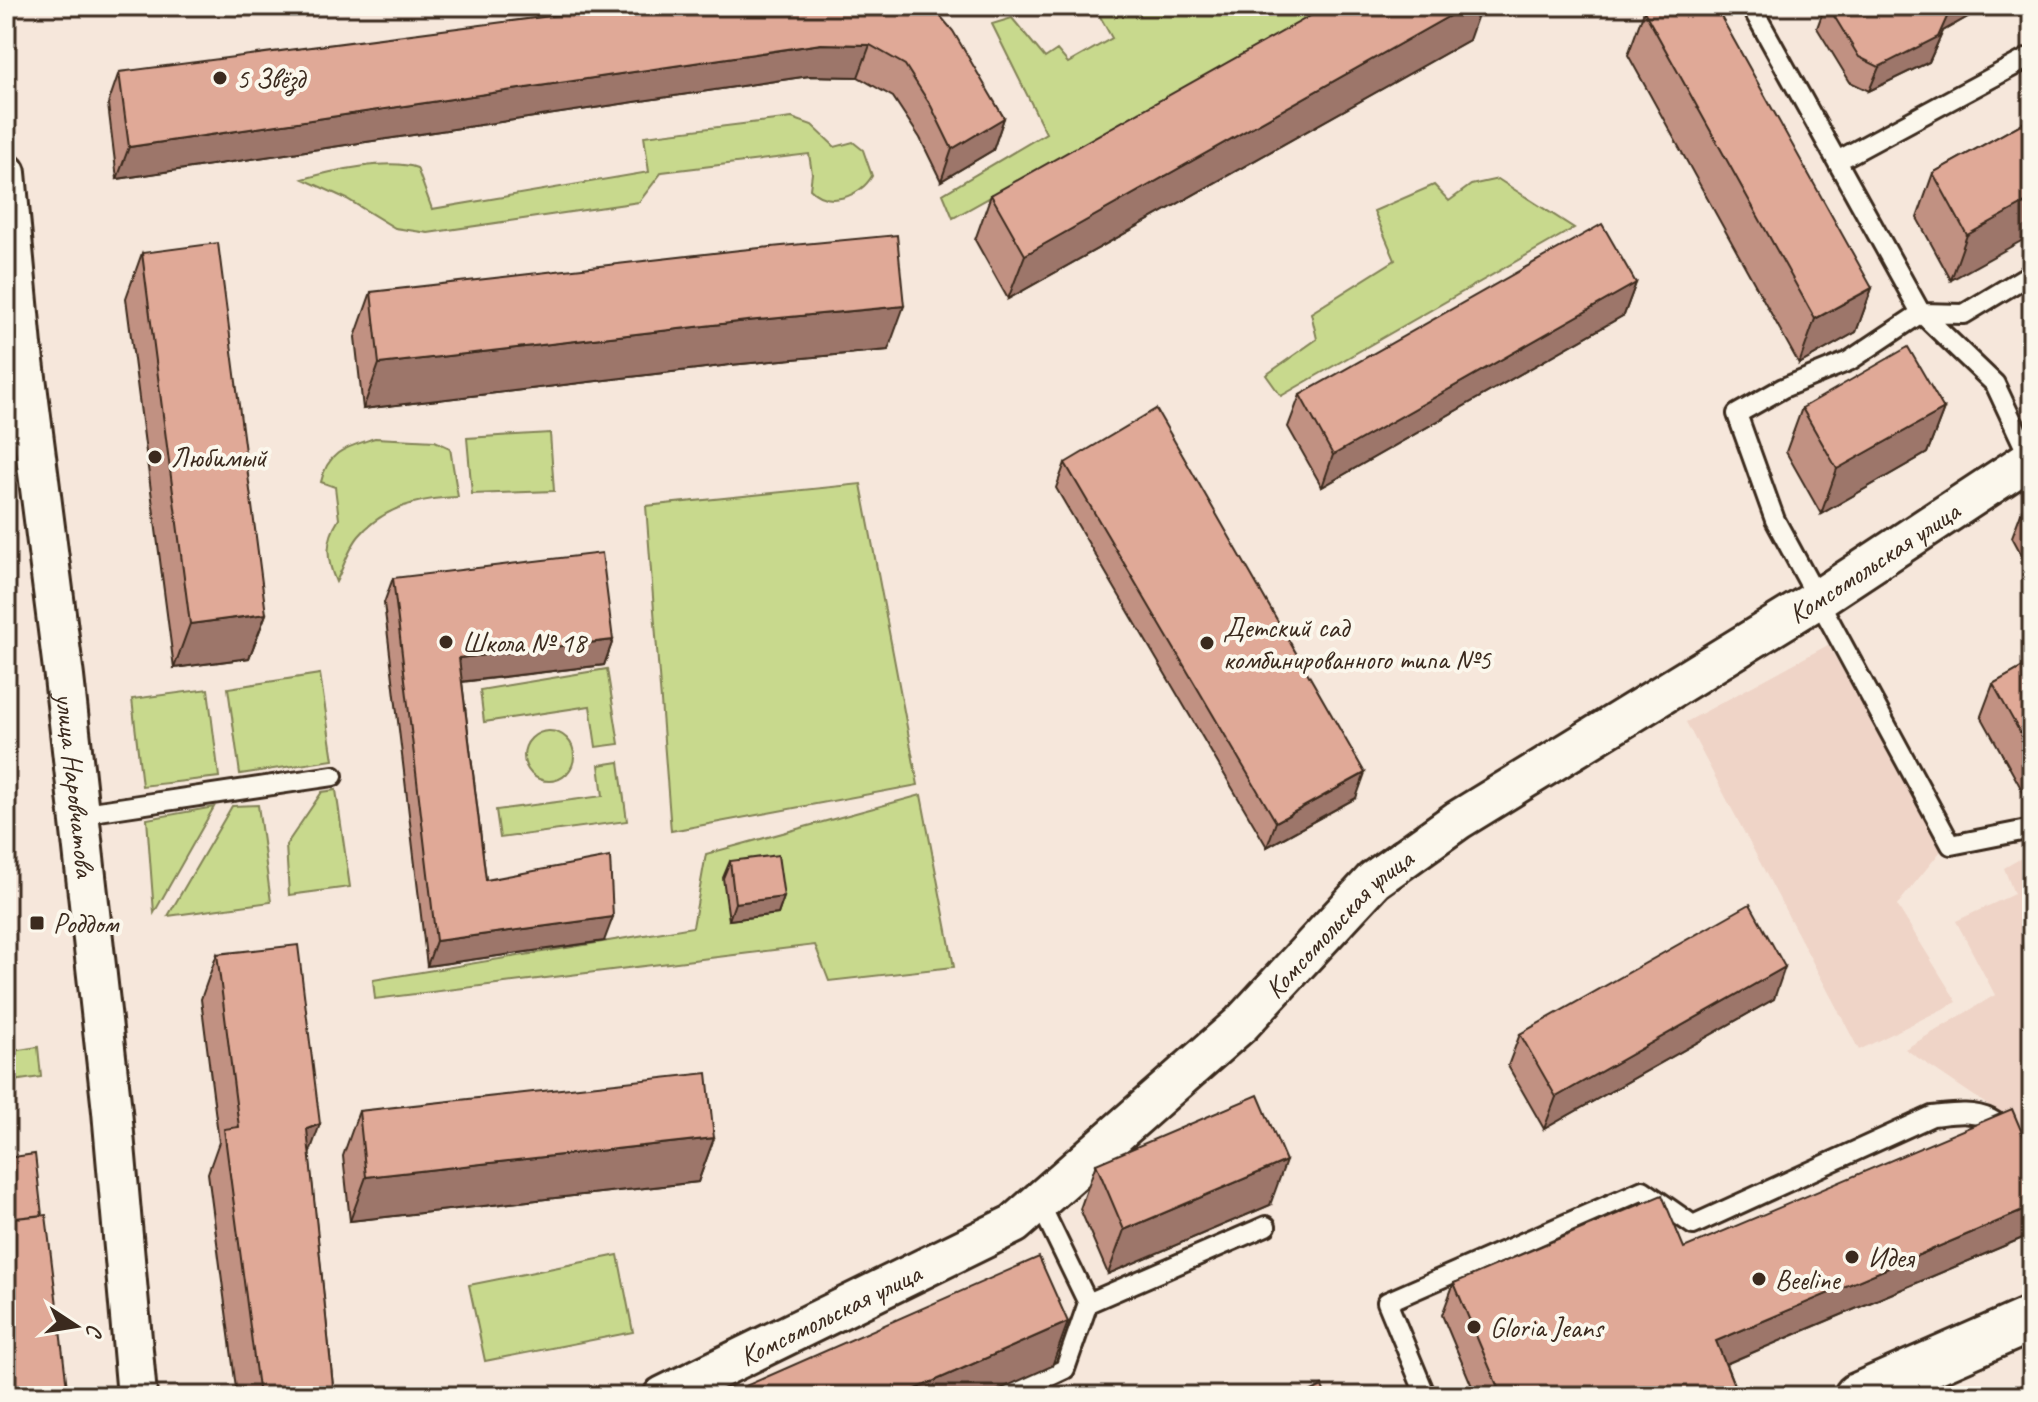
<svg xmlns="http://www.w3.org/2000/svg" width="2038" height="1402" font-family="Caveat,sans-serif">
<rect width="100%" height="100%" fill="#f6e7db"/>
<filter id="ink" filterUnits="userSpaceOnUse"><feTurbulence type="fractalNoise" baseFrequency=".0125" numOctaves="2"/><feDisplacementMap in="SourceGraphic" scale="16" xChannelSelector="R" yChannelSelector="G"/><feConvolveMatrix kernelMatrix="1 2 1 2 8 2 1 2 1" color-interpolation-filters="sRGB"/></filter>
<g filter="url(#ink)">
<!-- built -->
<path fill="#efd4c7" d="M1828 645 1945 846 1897 905 1957 1002 1859 1050 1686 722Z
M2032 852V1140L2029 1133 1905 1049 1995 995 1956 921 2014 894 2004 868Z"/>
<!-- green -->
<path fill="#c8d98d" stroke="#828256" stroke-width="2" d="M1098 6H1332L953 218 943 194 1046 133 992 24 1012 18 1045 58 1057 50 1068 63 1112 38 1097 11Z
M792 118 812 125 835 147 853 142 863 150 872 176C860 197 828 208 810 189L812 173 809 154 662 172 639 202 428 233 395 228 347 199 303 179C331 171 390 158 417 168L432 209 649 172 644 136Z
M1498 179 1574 228 1281 396 1266 375 1317 339 1311 313 1395 260 1374 211 1434 185 1449 201 1471 185Z
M550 433 554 491 472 494 467 438Z
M375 438 435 441 450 448 458 497C423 498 383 507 359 536 349 548 343 568 336 582 326 559 325 541 339 519L335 487 321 482C328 450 348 447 375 438Z
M861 484 918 785 671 831 646 506Z
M607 669 619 744 596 747 590 706 484 722 480 690Z
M320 674 333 760 240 774 228 688Z
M208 689 219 777 142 786 132 699Z
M524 756a25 25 0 1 1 50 0a25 25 0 1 1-50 0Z
M619 762 627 821 500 838 496 810 603 796 599 765Z
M336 790 350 887 289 895 286 845 322 792Z
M921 795 954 967 829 981 815 945 375 999 373 980 693 927 706 854Z
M258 805 271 902 168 916 232 806Z
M214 807 154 913 147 819Z
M38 1047 41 1077 6 1082V1052Z
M618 1255 633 1332 485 1361 469 1285Z"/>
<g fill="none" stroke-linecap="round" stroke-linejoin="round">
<!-- lane casing -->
<g stroke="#3b2a1e" stroke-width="24">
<path id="lane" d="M1751 6 1921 313 1849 361 1783 388 1737 414 1775 520 1951 845 2032 829
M1839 160 2032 56
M1921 313 1995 384 2030 459
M1921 313 1964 314 2032 273
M79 814 333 776
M1039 1202 1088 1303 1266 1226
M1008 1396 1065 1369 1088 1303
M1426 1396 1387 1302 1643 1190 1693 1225 1932 1116C1951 1114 1972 1110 1990 1119 2006 1127 2016 1143 2032 1150"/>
</g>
<!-- street casing -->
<g stroke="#3b2a1e" stroke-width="44">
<g id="street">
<path id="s1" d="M6 173 22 346 64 677 112 1111 137 1396"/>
<path id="s2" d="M663 1396 1014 1224 1241 1024 1374 880 1458 820 1818 599 2030 459"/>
</g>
</g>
<!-- secondary casing -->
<g stroke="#3b2a1e" stroke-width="50">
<path id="secondary" d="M1857 1396 2032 1319"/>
</g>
<!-- lane -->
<use href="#lane" stroke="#fbf7ec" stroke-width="18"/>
<!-- street -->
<use href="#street" stroke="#fbf7ec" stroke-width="38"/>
<!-- secondary -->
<use href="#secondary" stroke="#fbf7ec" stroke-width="44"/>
</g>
<!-- wall -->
<path fill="#c19182" stroke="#3b2a1e" stroke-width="2" d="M932 6 1004 118 993 150 941 181 920 138 893 97 858 77 809 76 117 179 108 104 119 72Z
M1825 6H1987L1943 31 1929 62 1869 91 1850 82 1817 28Z
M1644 11 1872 288 1856 332 1799 364 1628 55Z
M1469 40 1008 299 975 240 991 195Z
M2032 118 1951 280 1917 218 1933 173Z
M142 253 266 614 249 658 174 668 126 298Z
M1636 283 1624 315 1322 487 1288 427 1300 395Z
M371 292 888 350 730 365 363 409 355 337Z
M1802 408 1944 409 1927 453 1821 514 1786 452Z
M1065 463 1356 798 1267 847 1056 488Z
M2032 500V574L2012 537 2024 505Z
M393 578 613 640 604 665 462 682 486 880 604 941 427 966 384 603Z
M2032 662V808L1981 716 1993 684Z
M730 861 784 897 778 914 729 920 723 878Z
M217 954 309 1153 334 1396H237L208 1173 219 1142 201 999Z
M1774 999 1544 1129 1508 1066 1520 1034Z
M359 1111 714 1138 698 1182 350 1221 343 1156Z
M2032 1156V1234L1726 1364 1734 1385 1730 1396H1476L1442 1315 1454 1283 1684 1248Z
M1096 1164 1270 1205 1108 1274 1080 1209Z"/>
<!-- shaded-wall -->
<path fill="#9d766a" stroke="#3b2a1e" stroke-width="2" d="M1467 6H1481L1469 40 1008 299 1025 255Z
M1952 6H1987L1943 31 1929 62 1869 91 1879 67Z
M821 44 870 45 858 77 809 76 117 179 129 147Z
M1004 118 993 150 941 181 952 149Z
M2032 199V235L1951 280 1967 235Z
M1636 283 1624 315 1322 487 1333 455Z
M1872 288 1856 332 1799 364 1815 319Z
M904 306 888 350 730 365 363 409 379 364 747 321Z
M1944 409 1927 453 1821 514 1837 469Z
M266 614 249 658 174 668 190 624Z
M613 640 604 665 450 683 459 658Z
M1365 773 1356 798 1267 847 1276 822Z
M784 897 778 914 729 920 735 903Z
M613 917 604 941 427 966 436 941Z
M1785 967 1774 999 1544 1129 1556 1097Z
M320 1124 304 1169 307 1129Z
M714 1138 698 1182 350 1221 366 1177Z
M1286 1161 1270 1205 1108 1274 1124 1230Z
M2032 1207V1234L1704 1373 1716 1341Z
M1068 1322 1052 1366 985 1396H900Z
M1734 1385 1730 1396H1707Z"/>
<!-- building -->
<path fill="#e0a997" stroke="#3b2a1e" stroke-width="2" d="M627 6H932L953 31 1004 118 952 149 931 106 905 65 870 45 821 44 129 147 119 72Z
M1328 6H1467L1025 255 991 195Z
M1652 6H1715L1872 288 1815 319 1644 11Z
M1828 6H1952L1938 37 1879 67 1859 57Z
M2032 118V199L1967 235 1933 173Z
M1602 224 1636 283 1333 455 1300 395Z
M897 235 904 306 747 321 379 364 371 292 740 250Z
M218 243 266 614 190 624 142 253Z
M1908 347 1944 409 1837 469 1802 408Z
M1156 409 1365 773 1276 822 1065 463Z
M2032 500V520L2024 505Z
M602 553 613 640 459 658 486 880 610 857 613 917 436 941 393 578Z
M2032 662V754L1993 684Z
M778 855 784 897 735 903 730 861Z
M1750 904 1785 967 1556 1097 1520 1034Z
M298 945 320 1124 307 1129 334 1396H259L224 1129 239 1127 217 954Z
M707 1073 714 1138 366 1177 359 1111Z
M1258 1095 1286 1161 1124 1230 1096 1164Z
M2012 1109 2032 1156V1207L1716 1341 1734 1385 1707 1396H1487L1499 1390 1454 1283 1662 1195 1684 1248Z
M35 1154 42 1215 6 1219V1158Z
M46 1215 68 1396H6V1219Z
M1039 1257 1068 1322 900 1396H723Z
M1322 1386 1326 1396H1301Z"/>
</g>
<!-- markers -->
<g fill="#3b2a1e" stroke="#fbf7ec" stroke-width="3">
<circle cx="220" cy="78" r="8"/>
<circle cx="155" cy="457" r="8"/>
<circle cx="446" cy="642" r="8"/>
<circle cx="1207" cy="643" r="8"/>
<rect x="29" y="915" width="16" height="16" rx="4"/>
<circle cx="1852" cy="1257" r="8"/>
<circle cx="1759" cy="1279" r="8"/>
<circle cx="1474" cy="1327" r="8"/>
</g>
<g text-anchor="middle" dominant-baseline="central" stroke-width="8" stroke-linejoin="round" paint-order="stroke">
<!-- poi labels -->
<g font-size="28" fill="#3b2a1e" stroke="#fbf7ec" text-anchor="start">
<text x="236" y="78">5 Звёзд</text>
<text x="171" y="457">Любимый</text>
<text x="1223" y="627">Детский сад<tspan x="1223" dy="32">комбинированного типа №5</tspan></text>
<text x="462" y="642">Школа № 18</text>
<text x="53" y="923">Роддом</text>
<text x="1868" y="1257">Идея</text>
<text x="1775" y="1279">Beeline</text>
<text x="1490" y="1327">Gloria Jeans</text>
</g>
<!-- street labels -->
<g font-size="28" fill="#3b2a1e" stroke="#fbf7ec">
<text stroke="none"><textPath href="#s2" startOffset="1482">Комсомольская улица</textPath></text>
<text stroke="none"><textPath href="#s1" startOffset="616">улица Наровчатова</textPath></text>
<text stroke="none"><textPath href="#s2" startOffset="834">Комсомольская улица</textPath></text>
<text stroke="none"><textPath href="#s2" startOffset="186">Комсомольская улица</textPath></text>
</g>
</g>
<!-- margin -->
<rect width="2038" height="1402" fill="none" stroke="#fbf7ec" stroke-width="32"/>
<rect x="16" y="16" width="2006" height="1370" fill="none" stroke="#3b2a1e" stroke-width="3" filter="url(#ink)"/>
<!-- north arrow -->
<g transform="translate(76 1326) rotate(102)" stroke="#fbf7ec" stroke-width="6" paint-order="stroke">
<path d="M0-6L14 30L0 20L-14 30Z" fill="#3b2a1e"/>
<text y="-12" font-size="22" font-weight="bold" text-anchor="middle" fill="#3b2a1e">С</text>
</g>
</svg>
